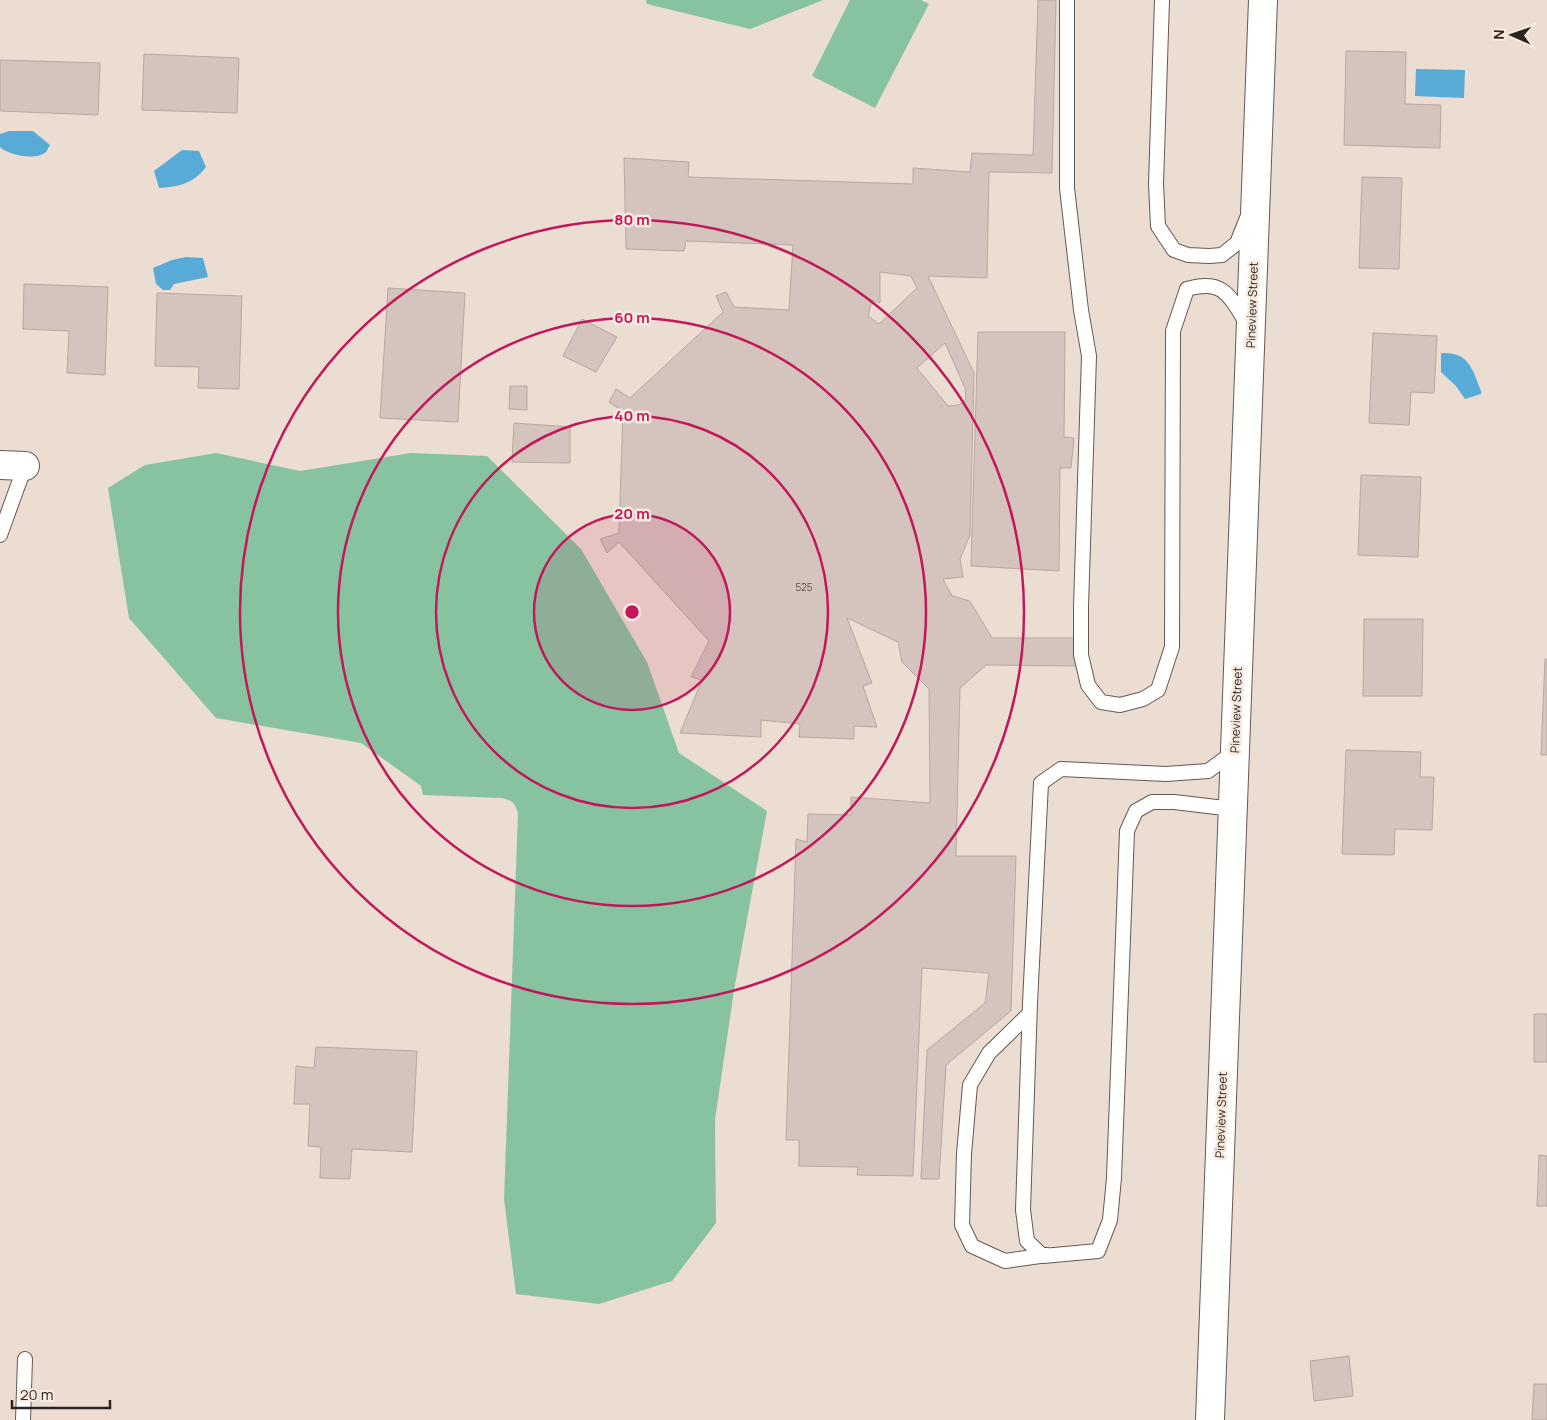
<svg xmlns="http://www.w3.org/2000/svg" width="1547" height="1420" font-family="Manrope,sans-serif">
<rect width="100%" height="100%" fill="#ebddd1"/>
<!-- green -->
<path fill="#87c3a1" d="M646 0H823L750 29 647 4Z
M850 0H921L929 4 875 108 812 76Z
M216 453 300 471 411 453 487 456 581 549 647 662 679 753 767 811 734 990 715 1120 716 1223 672 1281 599 1304 516 1294 504 1199 518 813C514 802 513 801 502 798L423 795 421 786 361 743 216 718 129 618 108 488 145 465Z"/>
<!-- water -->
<path fill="#58abd6" d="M1416 69 1465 70 1464 98 1415 96Z
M9 131H33L50 145C48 147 48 150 46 152 36 161 8 155 0 147V134Z
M182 150 199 151 206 167C194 183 179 187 159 188L154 171Z
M186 257 203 258 208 277 174 284 170 290H163L156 284 153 268 172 260Z
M1441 353C1469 352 1472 368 1481 391V394L1465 399 1456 386 1441 372Z"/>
<!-- building -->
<path fill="#d5c3bd" stroke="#b8a7a1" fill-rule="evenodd" d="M1038 0H1056L1052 173 989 172 987 278 928 276 974 373 970 535 960 559 963 577 943 579 952 596 970 601 992 638H1076V666L986 665 960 688 956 856H1016L1011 1011 946 1065 939 1179H921L927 1050 985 1003 989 973 922 968 913 1176 857 1175 858 1167 799 1166V1140H786L796 839 807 842 808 814 851 815V797L930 803 929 689 902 662 898 642 847 618 872 683 863 686 877 727 854 726V739L799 737 800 724 761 720V737L680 733 702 680 691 677 709 641 619 542 607 553 600 539 619 533 623 411 609 402 616 389 630 398 723 312 716 296 726 292 734 307 789 310 793 245 686 241 684 251 626 249 624 158 689 162 688 177 913 184V168L970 172 972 153 1033 155ZM880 272 911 276 917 288 879 324 868 316 872 300 880 303ZM945 343 965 388 966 399 959 405 948 406 917 368Z
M1346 51 1406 52 1405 104 1441 105 1440 148 1344 145Z
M144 54 239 58 237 113 142 110Z
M0 60 100 63 98 115 0 111Z
M1362 177 1402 178 1399 269 1359 268Z
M24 284 108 287 105 375 67 373 69 331 23 329Z
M388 288 465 293 458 422 380 418Z
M157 293 242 296 239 389 198 388 199 367 155 366Z
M582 319 617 337 596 372 563 356Z
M978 332H1065L1064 437 1074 438 1071 468H1060L1059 571 971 566Z
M1373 333 1437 336 1434 393 1411 392 1409 425 1369 423Z
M510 386H527V410L509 409Z
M514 423 570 427V463L512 462Z
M1361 475 1421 477 1418 557 1358 555Z
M1364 619H1423L1422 696H1363Z
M1545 659H1547V755H1541Z
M1346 750 1421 752 1420 777H1434L1432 830 1395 829 1394 855 1342 854Z
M1534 1014H1547V1062H1534Z
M316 1047 417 1051 412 1152 352 1149 350 1179 320 1178 321 1147 308 1146 310 1104H294L296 1066 314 1068Z
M1539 1155 1547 1156V1206H1537Z
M1349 1356 1353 1396 1314 1401 1310 1361Z
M1534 1384H1547V1420H1532Z"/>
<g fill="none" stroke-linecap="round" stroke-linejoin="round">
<!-- service casing -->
<g stroke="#65594f" stroke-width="16">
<path id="service" d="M1067 0V188L1081 310 1089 356 1081 607V655L1088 685 1101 702 1120 705 1143 699 1158 690 1172 647 1173 331 1187 289C1224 278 1230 297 1247 324
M1162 0 1156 184 1158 226 1174 250 1188 255 1209 256 1222 255 1237 243 1247 218
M0 535 25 466
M1233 809 1174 802H1152L1136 811 1127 831 1114 1178 1110 1220 1098 1251 1043 1256 1027 1241 1023 1210 1030 1003 1041 783 1061 769 1166 774 1208 771 1234 752
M1029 1014 989 1053 970 1085 964 1154 962 1225 972 1246 1005 1261 1047 1255
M23 1420 25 1359"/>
</g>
<!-- minor casing -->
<g stroke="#65594f" stroke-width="30">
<path id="minor" d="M0 465 25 466
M1210 1420 1263 0"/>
</g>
<!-- service -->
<use href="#service" stroke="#fff" stroke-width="14"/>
<!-- minor -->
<use href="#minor" stroke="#fff" stroke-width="28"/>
</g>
<!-- distance rings -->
<circle cx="632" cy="612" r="98" fill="#c2185b" fill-opacity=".12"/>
<g fill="none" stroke="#c2185b" stroke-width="2.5">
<circle cx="632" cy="612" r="98"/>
<circle cx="632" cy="612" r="196"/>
<circle cx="632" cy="612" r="294"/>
<circle cx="632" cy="612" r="392"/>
</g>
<g text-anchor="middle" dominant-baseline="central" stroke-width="5" stroke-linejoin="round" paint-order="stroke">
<!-- number labels -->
<g font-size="10" fill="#564c48">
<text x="804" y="587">525</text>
</g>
<!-- street labels -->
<g font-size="12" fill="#2b2521" stroke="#f8eade">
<text transform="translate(1252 305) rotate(-88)">Pineview Street</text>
<text transform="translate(1236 710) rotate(-88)">Pineview Street</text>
<text transform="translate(1221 1115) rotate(-88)">Pineview Street</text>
</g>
</g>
<circle cx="632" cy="612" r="8" fill="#c2185b" stroke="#f8eade" stroke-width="2.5"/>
<g font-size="15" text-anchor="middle" font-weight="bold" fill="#c2185b" stroke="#f8eade" stroke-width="5" stroke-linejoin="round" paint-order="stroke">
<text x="632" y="225">80 m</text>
<text x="632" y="323">60 m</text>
<text x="632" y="421">40 m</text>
<text x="632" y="519">20 m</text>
</g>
<!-- north arrow -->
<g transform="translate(1512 35) rotate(272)" stroke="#f8eade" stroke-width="4" paint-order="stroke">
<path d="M0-4L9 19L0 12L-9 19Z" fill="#2b2521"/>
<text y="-8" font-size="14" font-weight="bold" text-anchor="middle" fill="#2b2521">N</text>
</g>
<!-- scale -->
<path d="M12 1400v8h98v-8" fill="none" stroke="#2b2521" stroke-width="2.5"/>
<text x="20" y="1400" font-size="15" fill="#2b2521" stroke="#f8eade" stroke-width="4" paint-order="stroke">20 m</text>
</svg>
